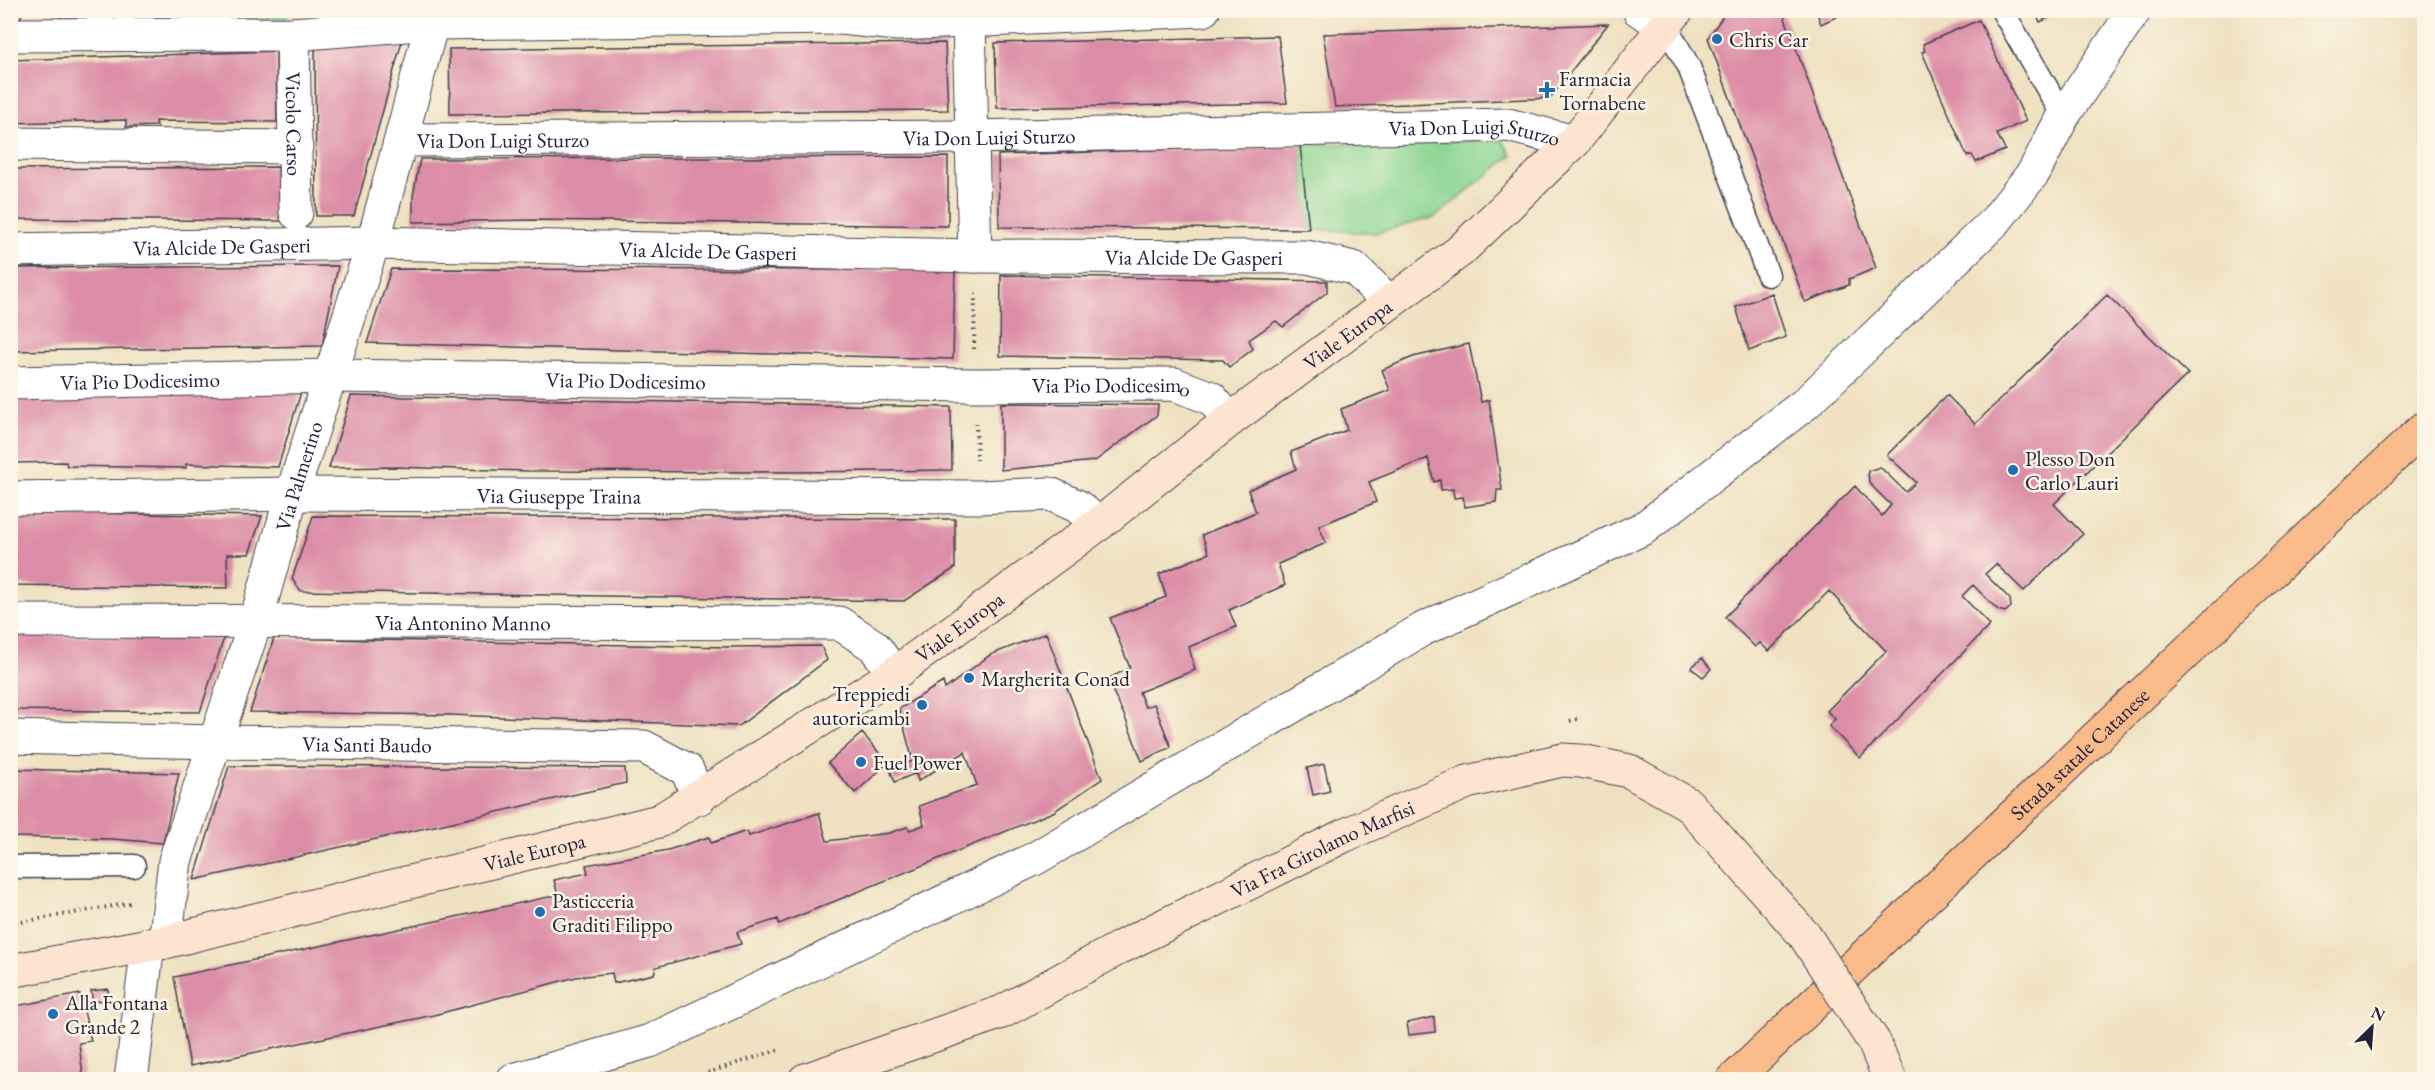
<svg xmlns="http://www.w3.org/2000/svg" width="2435" height="1090" font-family="'EB Garamond',serif">
<rect width="100%" height="100%" fill="#fcf5e5"/>
<filter id="ink" filterUnits="userSpaceOnUse"><feTurbulence type="fractalNoise" baseFrequency=".0167" numOctaves="2"/><feDisplacementMap in="SourceGraphic" scale="12" xChannelSelector="R" yChannelSelector="G"/><feConvolveMatrix kernelMatrix="1 2 1 2 8 2 1 2 1" color-interpolation-filters="sRGB"/></filter>
<filter id="wash" filterUnits="userSpaceOnUse"><feTurbulence type="fractalNoise" baseFrequency=".008" numOctaves="4" result="noise"/><feDisplacementMap in="SourceGraphic" scale="24" xChannelSelector="R" yChannelSelector="G"/><feGaussianBlur stdDeviation="1.35" result="paint"/><feColorMatrix in="noise" values="0 0 0 0 0 0 0 0 0 0 0 0 0 0 0 0 0 1.4 0 .05"/><feComposite in="paint" operator="in"/></filter>
<g filter="url(#wash)">
<rect width="100%" height="100%" fill="#efe1c1"/>
<!-- green -->
<path fill="#8ad593" stroke="#567c67" stroke-width="1.5" d="M220 11H287V19L220 20Z
M1502 140 1512 155 1435 217 1376 233 1309 229 1300 145Z"/>
<g id="blocks">
<!-- building -->
<path fill="#db8ca6" d="M10 10H22L21 18H10Z
M62 10H220V20L60 21Z
M1727 10H1782L1876 268 1849 279V285L1805 302 1708 38Z
M1816 10H1851L1821 24Z
M2034 10H2064L2040 22Z
M1979 20 2026 121 1997 134 2005 150 1976 162 1972 155 1967 156 1922 52 1925 51 1923 44Z
M1608 24 1550 98 1335 107 1323 34Z
M1278 36 1287 103 997 108 995 43Z
M315 41H402L354 216H316Z
M945 43 948 110 450 114 449 49Z
M276 51 277 122 155 121 157 126 126 127V120L10 123V60Z
M1300 145 1309 229 999 227 998 155Z
M948 157V226L536 220 413 222V196L420 159Z
M278 167 281 221 10 219V169Z
M338 266 322 346 10 351V268Z
M391 269 955 270 953 359 367 343Z
M1001 275 1327 281V292L1283 327 1276 321 1249 340 1253 349 1229 367 1223 360 1000 356Z
M1772 293 1786 337 1749 351 1736 307Z
M2107 295 2188 374 2054 504 2083 534 2024 591 1996 564 1985 574 2010 599 2011 607 2005 612 1998 610 1973 585 1962 596 1990 625 1860 758 1829 726 1835 719 1827 711 1886 651 1829 591 1769 651 1760 643 1755 647 1725 617 1855 486 1882 516 1891 505 1869 483 1868 471 1880 467 1906 492 1916 482 1887 455 1947 395 1975 424Z
M1469 344 1481 402 1489 400 1502 490H1497L1496 502 1465 507 1463 497 1454 498 1453 489 1441 490 1440 480 1434 482 1428 458 1369 482 1376 502 1319 526 1326 543 1278 564 1285 585 1229 610 1236 627 1189 647 1195 670 1139 692 1145 707 1154 704 1171 747 1142 761 1124 715 1107 679 1130 668 1110 618 1166 597 1159 574 1209 553 1202 535 1256 512 1248 490 1296 469 1291 452 1347 430 1341 409 1390 390 1382 370 1413 357Z
M10 391 301 392 278 467 186 464V468L67 466 66 462 11 463Z
M351 396 951 407 952 470 800 472 528 471 394 467 329 468Z
M1001 403 1158 405 1157 415 1095 461 1001 470Z
M10 512 262 516 249 554H227L228 588 10 585Z
M313 516 955 519V568L904 601 301 591 292 579Z
M1046 633 1102 779 1053 812 779 924 778 919 737 932 741 944 656 967 654 974 614 983 612 973 576 977 434 1015 190 1066 174 977 558 895 554 880 588 873 586 865 668 850 709 837 711 843 747 831 749 836 819 813 827 841 889 833 907 827 910 830 924 825 919 806 977 785 965 752 918 781 916 773 895 782 890 770 913 761 899 709 943 682 945 689 990 655Z
M10 635 224 638 200 712 10 710Z
M274 638 731 647 821 646 827 660 739 726 450 715 250 712Z
M1702 658 1711 669 1703 677 1691 668Z
M862 733 888 763 855 793 828 763Z
M1324 764 1330 791 1313 795 1307 768Z
M229 766 625 768 626 783 194 880Z
M10 769 179 773 163 843 112 839 10 837Z
M108 989 109 1000 93 1001 91 991Z
M80 994 91 1041 79 1043 83 1076 68 1080H10V1007Z
M1434 1017 1435 1032 1409 1035 1407 1023Z"/>
</g>
</g>
<g filter="url(#ink)">
<use href="#blocks" fill-opacity="0" stroke="#413f4f" stroke-width="1.5"/>
<g fill="none" stroke-linecap="round" stroke-linejoin="round">
<!-- lane casing -->
<g stroke="#413f4f" stroke-width="25">
<path id="lane" d="M2002 10 2063 116
M1666 26 1689 67 1768 275
M10 867 134 866"/>
</g>
<!-- street casing -->
<g stroke="#413f4f" stroke-width="35">
<g id="street">
<path d="M1639 10 1666 26"/>
<path d="M842 18 897 24 1203 10"/>
<path d="M969 21 975 256"/>
<path id="s1" d="M293 34 296 213"/>
<path d="M10 35 293 34 432 23 842 18 853 10"/>
<path id="s2" d="M401 140 971 137 1508 125 1574 142"/>
<path d="M10 144 296 147"/>
<path id="s3" d="M10 250 373 243 975 256 1307 257 1354 268 1388 301"/>
<path id="s4" d="M10 383 331 376 974 385 1174 384 1211 398 1230 420"/>
<path id="s5" d="M10 498 292 494 978 497 1050 494 1077 506 1099 524"/>
<path id="s6" d="M10 621 839 623 874 646 894 674"/>
<path id="s7" d="M10 737 215 742 644 747 687 770 699 798"/>
<path id="s8" d="M165 942 175 861 256 620 292 494 373 243 432 23V10"/>
<path d="M131 1080 148 945"/>
<path d="M513 1080 650 1041 1036 858 1423 629 1644 528 1805 404 1996 220 2034 172 2063 116 2135 10"/>
</g>
</g>
<!-- secondary casing -->
<g stroke="#413f4f" stroke-width="35">
<g id="secondary">
<path id="s9" d="M10 971 165 942 659 821 894 674 1099 524 1230 420 1460 251 1574 142 1677 10"/>
<path d="M1874 1042 1890 1080"/>
<path id="s10" d="M805 1080 1002 1012 1121 947 1343 836 1467 782 1562 760 1581 761 1629 771 1688 804 1805 936"/>
</g>
</g>
<!-- primary casing -->
<g stroke="#413f4f" stroke-width="35">
<g id="primary">
<path id="s11" d="M1733 1080 2424 428"/>
</g>
</g>
<!-- path -->
<path stroke="#413f4f" stroke-width="4" stroke-dasharray="1.5 4.5" stroke-linecap="butt" d="M974 349 975 294
M976 423 977 460
M1570 721 1578 719
M10 924 131 903
M685 1080 781 1049"/>
<!-- lane -->
<use href="#lane" stroke="#fff" stroke-width="22"/>
<!-- street -->
<use href="#street" stroke="#fff" stroke-width="33"/>
<!-- secondary -->
<use href="#secondary" stroke="#fde4d1" stroke-width="33"/>
<!-- primary -->
<use href="#primary" stroke="#fabb8b" stroke-width="33"/>
<!-- secondary-bridge casing -->
<g stroke="#413f4f" stroke-width="35" stroke-linecap="butt">
<path id="secondary-bridge" d="M1805 936 1874 1042"/>
</g>
<!-- secondary-bridge -->
<use href="#secondary-bridge" stroke="#fde4d1" stroke-width="33"/>
</g>
</g>
<!-- markers -->
<g fill="#1f6fb2" stroke="#fcf5e5" stroke-width="2">
<circle cx="1717" cy="39" r="6"/>
<path d="M1544 81h6v6h6v6h-6v6h-6v-6h-6v-6h6z"/>
<circle cx="2013" cy="470" r="6"/>
<circle cx="969" cy="678" r="6"/>
<circle cx="922" cy="705" r="6"/>
<circle cx="861" cy="762" r="6"/>
<circle cx="540" cy="912" r="6"/>
<circle cx="53" cy="1014" r="6"/>
</g>
<g text-anchor="middle" dominant-baseline="central" stroke-width="5" stroke-linejoin="round" paint-order="stroke">
<!-- poi labels -->
<g font-size="21" fill="#22223b" stroke="#fcf5e5" text-anchor="start">
<text x="1729" y="39">Chris Car</text>
<text x="1559" y="78">Farmacia<tspan x="1559" dy="24">Tornabene</tspan></text>
<text x="2025" y="458">Plesso Don<tspan x="2025" dy="24">Carlo Lauri</tspan></text>
<text x="981" y="678">Margherita Conad</text>
<text x="910" y="693" text-anchor="end">Treppiedi<tspan x="910" dy="24">autoricambi</tspan></text>
<text x="873" y="762">Fuel Power</text>
<text x="552" y="900">Pasticceria<tspan x="552" dy="24">Graditi Filippo</tspan></text>
<text x="65" y="1002">Alla Fontana<tspan x="65" dy="24">Grande 2</tspan></text>
</g>
<!-- street labels -->
<g font-size="21" fill="#22223b" stroke="#fcf5e5">
<text stroke="none"><textPath href="#s1" startOffset="90">Vicolo Carso</textPath></text>
<text stroke="none"><textPath href="#s2" startOffset="1074">Via Don Luigi Sturzo</textPath></text>
<text stroke="none"><textPath href="#s2" startOffset="588">Via Don Luigi Sturzo</textPath></text>
<text stroke="none"><textPath href="#s2" startOffset="102">Via Don Luigi Sturzo</textPath></text>
<text stroke="none"><textPath href="#s3" startOffset="212">Via Alcide De Gasperi</textPath></text>
<text stroke="none"><textPath href="#s3" startOffset="698">Via Alcide De Gasperi</textPath></text>
<text stroke="none"><textPath href="#s3" startOffset="1184">Via Alcide De Gasperi</textPath></text>
<text stroke="none"><textPath href="#s9" startOffset="1510">Viale Europa</textPath></text>
<text stroke="none"><textPath href="#s4" startOffset="130">Via Pio Dodicesimo</textPath></text>
<text stroke="none"><textPath href="#s4" startOffset="616">Via Pio Dodicesimo</textPath></text>
<text stroke="none"><textPath href="#s4" startOffset="1102">Via Pio Dodicesimo</textPath></text>
<text stroke="none"><textPath href="#s8" startOffset="486">Via Palmerino</textPath></text>
<text stroke="none"><textPath href="#s5" startOffset="549">Via Giuseppe Traina</textPath></text>
<text stroke="none"><textPath href="#s6" startOffset="453">Via Antonino Manno</textPath></text>
<text stroke="none"><textPath href="#s9" startOffset="1024">Viale Europa</textPath></text>
<text stroke="none"><textPath href="#s7" startOffset="357">Via Santi Baudo</textPath></text>
<text stroke="none"><textPath href="#s11" startOffset="476">Strada statale Catanese</textPath></text>
<text stroke="none"><textPath href="#s10" startOffset="568">Via Fra Girolamo Marfisi</textPath></text>
<text stroke="none"><textPath href="#s9" startOffset="538">Viale Europa</textPath></text>
</g>
</g>
<!-- margin -->
<rect width="2435" height="1090" fill="none" stroke="#fcf5e5" stroke-width="36"/>
<!-- north arrow -->
<g transform="translate(2372 1027) rotate(25)" stroke="#fcf5e5" stroke-width="4.5" paint-order="stroke">
<path d="M0-4.5L10 22L0 15L-10 22Z" fill="#22223b"/>
<text y="-9" font-size="16" font-weight="bold" text-anchor="middle" fill="#22223b">N</text>
</g>
</svg>
